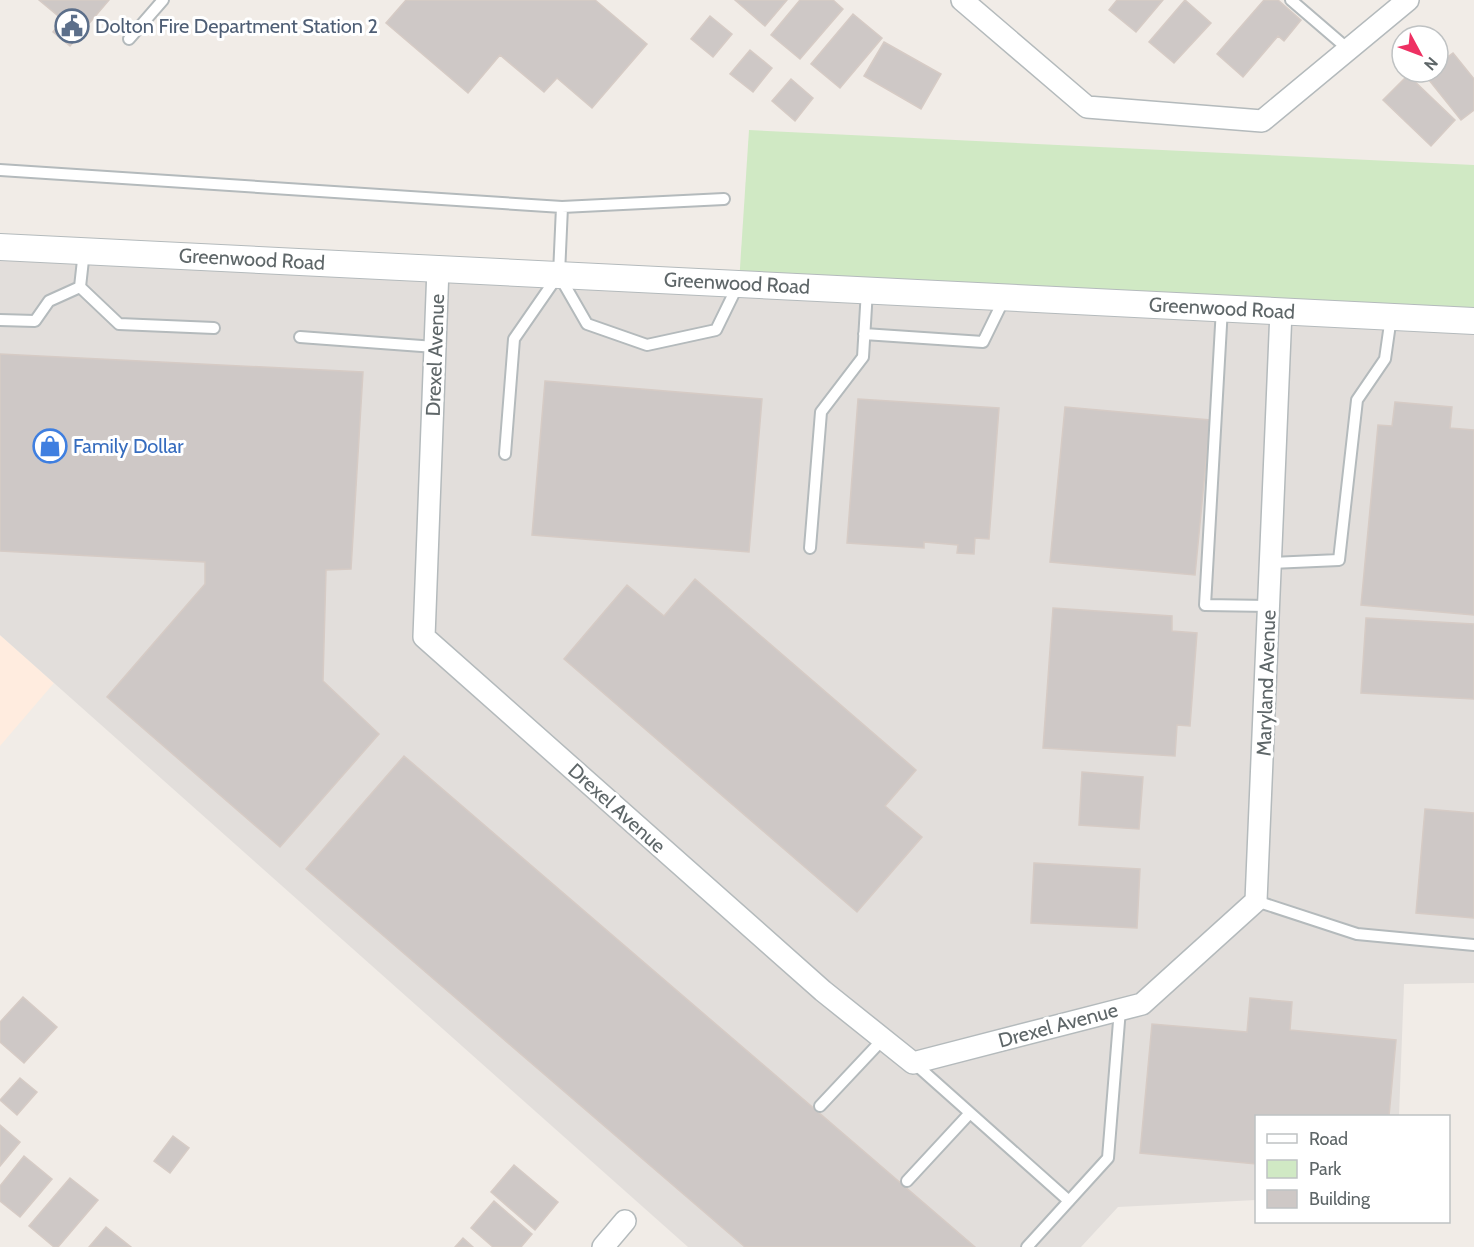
<svg xmlns="http://www.w3.org/2000/svg" width="1474" height="1247" font-family="Cabin,sans-serif">
<rect width="100%" height="100%" fill="#f1ece7"/>
<!-- commercial -->
<path fill="#ffecdf" d="M0 635 54 683 0 746Z"/>
<!-- industrial -->
<path fill="#e2dedb" d="M0 247 1474 322V983L1404 984 1399 1116H1256V1200L1118 1207 1081 1247H688L0 635Z"/>
<!-- green -->
<path fill="#d0e9c4" d="M749 130 1474 165V319L739 283Z"/>
<!-- building -->
<path fill="#cec8c6" stroke="#d6cbc5" stroke-width="1.5" d="M39 0H109L70 46 53 32 63 20Z
M406 0H595L647 44 592 108 557 78 544 92 500 55 468 93 386 23Z
M735 0H787L765 26Z
M800 0H833L843 9 800 59 771 35Z
M1117 0H1163L1136 32 1109 10Z
M1185 0 1211 23 1174 63 1149 42Z
M1264 0H1278L1301 20 1284 41 1278 36 1243 77 1217 54Z
M853 14 882 38 840 88 811 64Z
M710 16 732 34 713 57 691 39Z
M884 42 941 74 921 109 864 76Z
M750 50 772 68 753 92 730 74Z
M1453 53 1474 79V110L1461 120 1425 75 1428 72H1438V64Z
M1408 75 1455 120 1431 146 1383 100Z
M791 79 813 98 795 121 772 101Z
M0 354 363 372 351 569 326 570 323 681 379 734 280 847 107 697 205 584V562L0 551Z
M545 381 762 399 749 552 532 535Z
M858 399 999 408 989 539 975 538 974 554 957 553 958 545 924 542V548L847 543Z
M1395 402 1452 407 1450 428 1474 430V615L1361 605 1378 425 1392 426Z
M1065 407 1210 420 1195 575 1050 562Z
M695 579 916 770 885 806 922 837 857 912 564 659 627 585 664 616Z
M1053 608 1172 616V631L1197 633 1190 726 1177 725 1175 756 1043 748Z
M1366 618 1474 624V699L1361 693Z
M404 756 975 1247H745L306 869Z
M1082 772 1143 777 1139 829 1079 825Z
M1425 809 1474 813V918L1416 913Z
M1034 863 1140 869 1137 928 1031 923Z
M23 997 57 1027 24 1063 0 1042V1022Z
M1250 998 1292 1002 1290 1030 1396 1040 1389 1116H1256V1164L1140 1153 1152 1024 1247 1032Z
M20 1078 37 1092 17 1115 0 1100Z
M0 1125 20 1142 0 1166Z
M173 1136 189 1148 170 1173 154 1161Z
M24 1156 52 1179 20 1217 0 1201V1186Z
M514 1165 558 1202 535 1230 491 1192Z
M70 1178 98 1200 58 1247H54L29 1226Z
M494 1201 532 1234 521 1247H493L471 1228Z
M106 1227 131 1247H89Z
M463 1238 473 1247H455Z"/>
<g fill="none" stroke-linecap="round" stroke-linejoin="round">
<!-- service casing -->
<g stroke="#b4babc" stroke-width="14">
<path id="service" d="M1291 0 1348 49
M129 39 163 0
M0 170 562 207 559 274 514 339 505 454
M562 207 724 199
M84 251 80 287 119 324 214 328
M560 277 587 324 647 345 716 330 738 285
M1222 308 1205 605 1269 606
M0 320 35 321 49 301 80 287
M864 334 983 342 1005 297
M300 337 435 347
M810 548 821 412 863 357 867 290
M1271 563 1339 560 1357 400 1385 359 1391 317
M1256 901 1357 934 1474 945
M914 1063 1069 1201
M820 1106 883 1039
M907 1181 970 1113
M1027 1247 1108 1158 1120 1009"/>
</g>
<!-- minor casing -->
<g stroke="#b4babc" stroke-width="24">
<path id="minor" d="M962 0 1087 107 1262 121 1408 0
M438 268 424 637 823 991 913 1063 1142 1004 1256 901 1281 311
M603 1247 625 1221"/>
</g>
<!-- tertiary casing -->
<g stroke="#b4babc" stroke-width="28">
<path id="tertiary" d="M0 247 1474 321"/>
</g>
<!-- service -->
<use href="#service" stroke="#fff" stroke-width="10"/>
<!-- minor -->
<use href="#minor" stroke="#fff" stroke-width="21"/>
<!-- tertiary -->
<use href="#tertiary" stroke="#fff" stroke-width="26"/>
</g>
<!-- icons -->
<defs>
<g id="civic-ring" transform="scale(1.725)"><circle r="9.5" fill="#fff" stroke="#5c6f8a" stroke-width="1.5"/><path d="M-.6-6.5H3V-4.5H.6V-3L4-1V1h2V6H-6V1h2V-1L-.6-3ZM-1.2 2.5V6h2.4V2.5Z" fill="#5c6f8a"/></g>
<g id="shop-ring" transform="scale(1.725)"><circle r="9.5" fill="#fff" stroke="#3f7fe0" stroke-width="1.5"/><path d="M-5-2.5h2.3a2.7 3.5 0 0 1 5.4 0H5L5.5 6h-11ZM-1.5-2.5h3a1.5 2.3 0 0 0-3 0Z" fill="#3f7fe0"/></g>
</defs>
<g fill-rule="evenodd">
<use href="#civic-ring" x="72" y="26"/>
<use href="#shop-ring" x="50" y="446"/>
</g>
<g text-anchor="middle" dominant-baseline="central" stroke-width="6" stroke-linejoin="round" paint-order="stroke">
<!-- service labels -->
<g font-size="20" fill="#4e5e75" stroke="#fff" text-anchor="start">
<text x="95" y="26">Dolton Fire Department Station 2</text>
</g>
<!-- street labels -->
<g font-size="20" fill="#5e6668" stroke="#fff">
<text transform="translate(252 259) rotate(3)">Greenwood Road</text>
<text transform="translate(737 283) rotate(3)">Greenwood Road</text>
<text transform="translate(1222 308) rotate(3)">Greenwood Road</text>
<text transform="translate(435 355) rotate(-88)">Drexel Avenue</text>
<text transform="translate(1266 683) rotate(-88)">Maryland Avenue</text>
<text transform="translate(617 808) rotate(42)">Drexel Avenue</text>
<text transform="translate(1058 1025) rotate(-15)">Drexel Avenue</text>
</g>
<!-- shop labels -->
<g font-size="20" fill="#366cbe" stroke="#fff" text-anchor="start">
<text x="73" y="446">Family Dollar</text>
</g>
</g>
<!-- legend -->
<rect x="1255" y="1115" width="195" height="108" fill="#ffffff" stroke="#bfc2c3" stroke-width="1.5"/>
<rect x="1267" y="1134" width="30" height="9" fill="#ffffff" stroke="#bfc2c3" stroke-width="1.5"/>
<text x="1309" y="1145" font-size="18" fill="#5e6668">Road</text>
<rect x="1267" y="1160" width="30" height="18" fill="#d0e9c4" stroke="#bfc2c3" stroke-width="1.5"/>
<text x="1309" y="1175" font-size="18" fill="#5e6668">Park</text>
<rect x="1267" y="1190" width="30" height="18" fill="#cec8c6" stroke="#bfc2c3" stroke-width="1.5"/>
<text x="1309" y="1205" font-size="18" fill="#5e6668">Building</text>
<!-- north arrow -->
<g transform="translate(1420 54) rotate(131)"><circle r="28" fill="#ffffff" stroke="#bfc2c3" stroke-width="1.5"/>
<path d="M0-4.5L10 22L0 15L-10 22Z" fill="#ee3062"/>
<text y="-9" font-size="16" font-weight="bold" text-anchor="middle" fill="#5e6668">N</text>
</g>
</svg>
